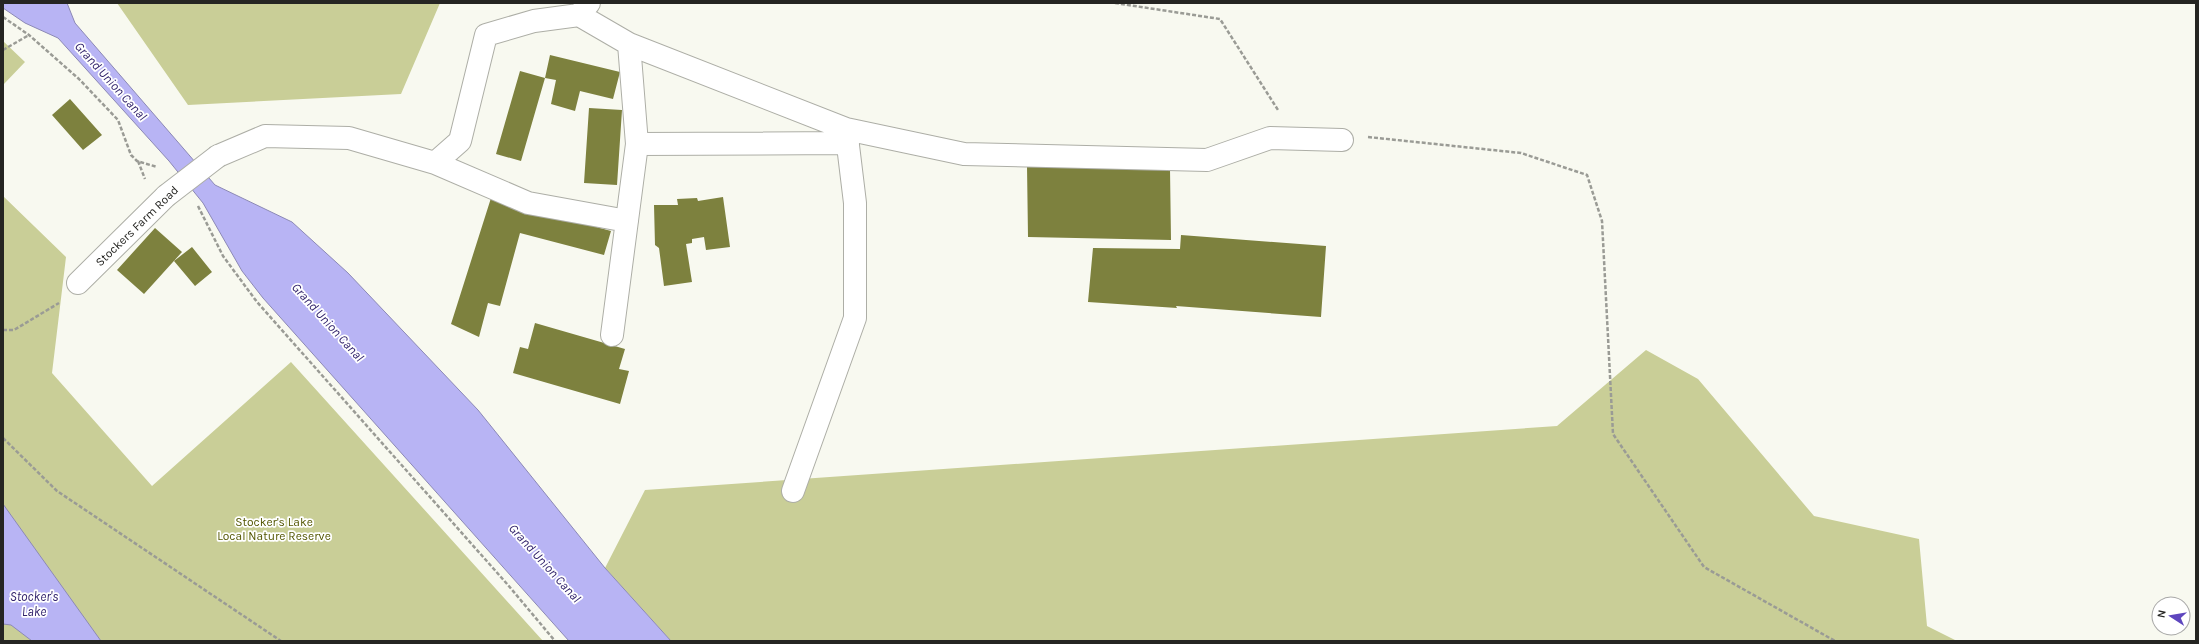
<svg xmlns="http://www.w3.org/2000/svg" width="2199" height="644" font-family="Karla,sans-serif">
<rect width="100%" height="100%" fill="#f8f9f0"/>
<!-- green -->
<path fill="#c9ce97" d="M117 3H440L401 94 188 105Z
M3 41 25 62 3 85Z
M3 196 66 257 52 373 152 486 291 362 543 641H3Z
M1646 350 1698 379 1814 516 1919 539 1927 626 1957 641H671L605 568 645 490 1557 426Z"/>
<!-- water -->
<path fill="#b8b4f4" stroke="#8c89b5" d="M3 3H67L75 23 215 185 292 222 348 273 478 410 605 568 671 641H569L263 298 242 271 203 203 169 161 58 38 25 23 3 8Z
M3 504 101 641H32L11 625 3 624Z"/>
<!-- building -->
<path fill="#7d813e" d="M550 55 620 72 613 99 580 91 575 111 551 104 556 80 545 78Z
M520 71 545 78 521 161 496 154Z
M70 99 102 135 83 150 52 115Z
M589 108 622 110 617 185 584 183Z
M1027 166 1170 169 1171 240 1028 237Z
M723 197 730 247 706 250 704 237 692 239V243L686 244 692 282 664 286 659 248 655 245 654 205H678L677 199 697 198 698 201Z
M491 198 611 231 604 255 520 233 500 306 488 303 479 337 451 324Z
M155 228 182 252 144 294 117 270Z
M1181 235 1326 246 1321 317 1176 306 1177 308 1088 302 1093 248 1180 249Z
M192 247 212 272 195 286 174 261Z
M535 323 625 349 619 369 629 371 620 404 513 373 520 347 528 349Z"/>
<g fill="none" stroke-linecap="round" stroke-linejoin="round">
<!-- minor casing -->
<g stroke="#adaea6" stroke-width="24">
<path id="minor" d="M579 15 629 44 846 129 964 154 1207 160 1270 138 1342 140
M629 44 637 144 848 143
M218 156 265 136 349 138 435 163 460 141 486 35 534 21 579 15 589 3
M435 163 528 203 627 221
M78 283 166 196
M612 335 637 144
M793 491 855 318V203L846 129"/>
</g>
<!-- path -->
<path stroke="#9a9b95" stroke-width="2.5" stroke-dasharray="4 2" stroke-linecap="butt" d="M1115 3 1220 19 1278 110
M3 17 29 35 79 79 118 120 131 155 137 161 157 167
M3 50 29 35
M1368 137 1521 153 1587 175 1602 221 1613 434 1704 567 1835 641
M138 161 145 179
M198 206 223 256 257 302 508 585 555 641
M3 330H14L59 303
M3 438 57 491 281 641"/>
<!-- minor -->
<use href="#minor" stroke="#fff" stroke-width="22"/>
<!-- minor-bridge casing -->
<g stroke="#adaea6" stroke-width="24" stroke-linecap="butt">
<path id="minor-bridge" d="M166 196 218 156"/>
</g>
<!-- minor-bridge -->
<use href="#minor-bridge" stroke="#fff" stroke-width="22"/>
</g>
<g text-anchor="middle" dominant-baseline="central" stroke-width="3.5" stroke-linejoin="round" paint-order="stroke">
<!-- street labels -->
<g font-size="12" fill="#252522" stroke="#fff">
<text transform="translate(137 226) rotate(-44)">Stockers Farm Road</text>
</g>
<!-- park labels -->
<g font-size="12" fill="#545703" stroke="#fff">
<text x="274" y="522">Stocker's Lake<tspan x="274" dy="14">Local Nature Reserve</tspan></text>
</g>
<!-- water labels -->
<g font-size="13" font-style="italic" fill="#31226b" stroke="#fff">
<text transform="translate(111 81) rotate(48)">Grand Union Canal</text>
<text transform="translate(328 322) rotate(48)">Grand Union Canal</text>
<text transform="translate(545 563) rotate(48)">Grand Union Canal</text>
<text x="34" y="596">Stocker's<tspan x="34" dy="15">Lake</tspan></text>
</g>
</g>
<!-- border -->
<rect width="2199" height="644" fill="none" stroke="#252522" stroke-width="8"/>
<!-- north arrow -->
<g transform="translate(2171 616) rotate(282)"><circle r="19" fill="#ffffff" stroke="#a8a8a7"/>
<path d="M0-3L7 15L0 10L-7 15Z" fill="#5e46be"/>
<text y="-6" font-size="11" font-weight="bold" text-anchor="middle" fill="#252522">N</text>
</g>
</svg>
